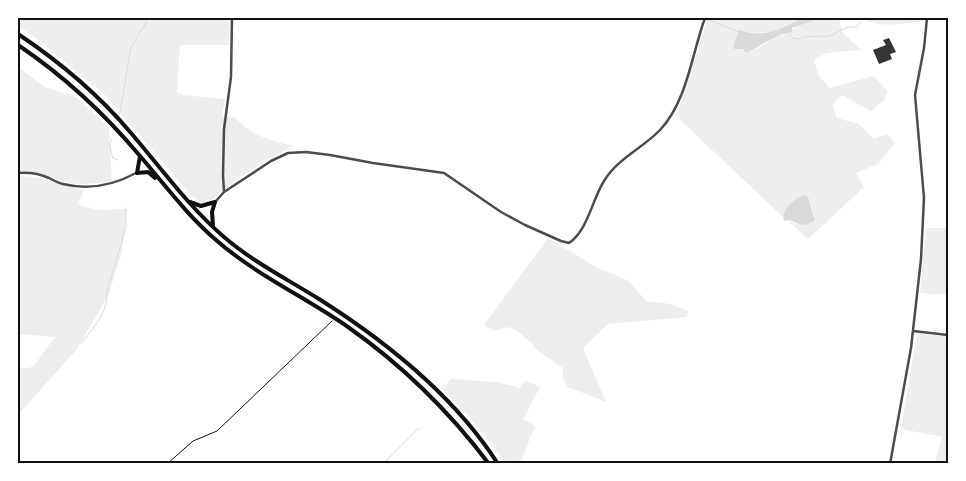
<svg xmlns="http://www.w3.org/2000/svg" width="966" height="481" font-family="Arial,sans-serif">
<rect width="100%" height="100%" fill="#fff"/>
<!-- green -->
<path fill="#eee" d="M18 18H230L229 45H180L177 92 182 95 225 99 222 117H235C251 136 271 141 294 146 262 162 233 181 207 204L201 203 191 195 106 96 37 39 18 26Z
M708 18H802H798L797 21 776 32 737 34 734 43V49H743L746 53 762 46 776 36H782L798 26 821 18H839L842 32 861 50 826 53 814 60 818 75 830 88 874 76 887 91 884 100 871 111 842 95 832 104 837 118 859 124 874 139 887 134 895 143 878 164 856 173 864 187 808 239 787 220 796 224 815 220 811 204 784 211 783 217 676 116Z
M875 18H925V20L923 21C901 23 884 29 863 19Z
M18 67 45 87 76 97 109 128 112 181C97 183 79 186 64 182 46 177 37 170 18 171Z
M18 176C41 175 61 185 84 190L78 204 96 210 127 209 122 252 108 296 76 350 18 415V369L33 367 55 337 18 334Z
M926 228H948V295L920 293Z
M548 238 596 267 629 281 646 301 671 304 688 311 687 317 608 324 583 348 606 402 568 387 563 379V368L532 347 534 345 517 331 507 327 494 331 484 325Z
M917 333 948 337V463H935L942 437 901 429Z
M451 379 497 382 520 388 525 380 540 387 523 419 535 426 520 463H506L471 419 442 389Z"/>
<!-- water -->
<path fill="#d9d9d9" d="M797 18H875H821L792 28V32C776 34 761 46 746 53L743 49H734V43L739 30C761 38 777 31 797 21Z
M804 195 808 197 815 220C797 232 797 217 784 221 780 210 794 199 804 195Z"/>
<g fill="none" stroke-linecap="round" stroke-linejoin="round">
<!-- stream -->
<path stroke="#d9d9d9" stroke-width="1" d="M701 18H703
M707 19 738 32
M788 33 793 38 799 39
M802 38C811 35 819 37 828 36 838 34 844 25 856 27L861 22
M120 113 131 47 149 18
M112 139C108 146 111 150 113 158L118 160
M81 343C94 327 107 314 107 292L126 227V208
M383 464 419 428"/>
</g>
<!-- building -->
<path fill="#353535" d="M889 38 896 52 890 54 892 59 879 64 873 50 886 45 883 40Z"/>
<g fill="none" stroke-linecap="round" stroke-linejoin="round">
<!-- path -->
<path stroke="#111" stroke-width="1" d="M167 464 193 441 217 431 332 321"/>
<!-- minor -->
<path stroke="#4c4c4c" stroke-width="2.5" d="M18 173C28 172 38 173 49 178 53 180 58 183 63 184 88 190 114 185 136 173
M224 192 223 175 224 129 231 77 232 18
M215 202 224 192 271 161 288 153 306 152 330 155 373 163 444 173 501 212 525 225 561 241 569 243C588 230 592 200 604 181 618 158 643 148 660 130 687 102 692 53 705 18
M913 331 948 335
M890 464 911 348 921 259 924 198 915 95 924 48 927 18"/>
<!-- trunk -->
<path stroke="#111" stroke-width="4" d="M18 34C60 62 98 94 131 133 161 168 188 206 224 237 253 262 287 279 319 299 387 342 454 395 498 464
M18 45C64 76 104 113 140 156 166 186 186 214 216 240 256 275 305 297 348 327 402 365 449 411 489 464
M137 173 148 172 155 178
M137 173 140 156
M190 202 201 206 215 202
M213 226 212 212 215 202"/>
</g>
<!-- border -->
<rect width="966" height="481" fill="none" stroke="#ffffff" stroke-width="38"/>
<rect x="19" y="19" width="928" height="443" fill="none" stroke="#111" stroke-width="2"/>
</svg>
